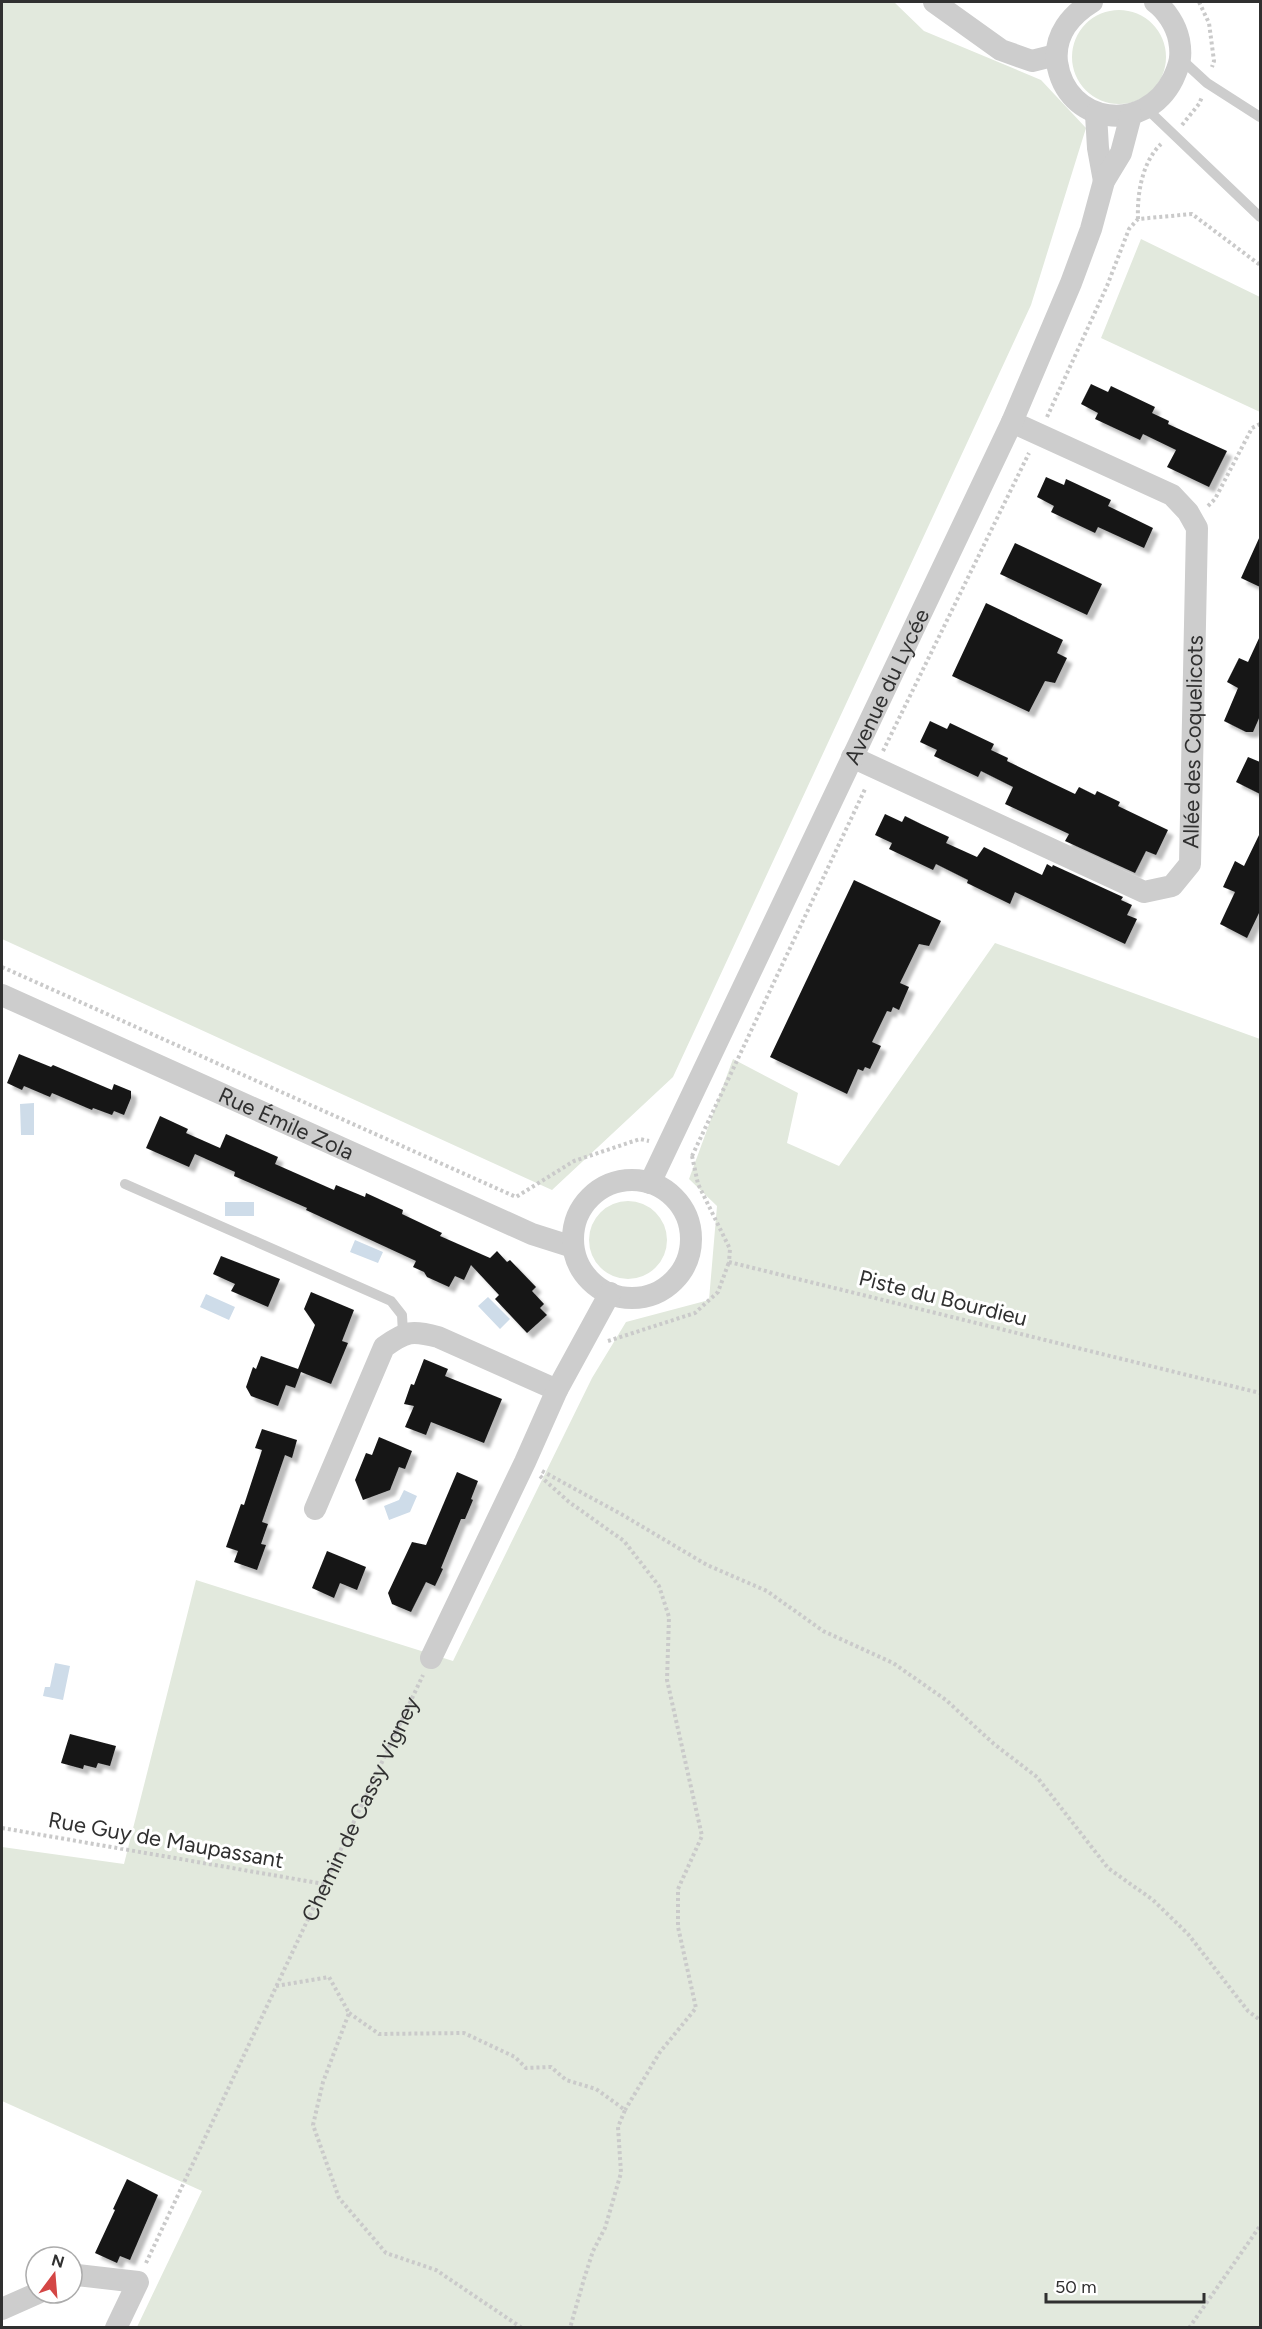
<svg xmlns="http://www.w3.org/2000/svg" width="1262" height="2329" font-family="Figtree,sans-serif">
<defs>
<filter id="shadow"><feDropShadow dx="5.5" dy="5.5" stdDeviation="1.5" flood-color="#0004"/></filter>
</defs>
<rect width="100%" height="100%" fill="#fff"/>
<!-- green -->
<path fill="#e2e9dd" d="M2 2H894L924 31 1041 80 1086 128 1031 305 673 1077 552 1190 2 939Z
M1072 57a47 47 0 1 1 94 0a47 47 0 1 1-94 0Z
M1141 239 1260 297V412L1101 338Z
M995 943 1260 1039V2327H137L202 2191 2 2101V1847L124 1864 196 1580 453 1661 592 1378 626 1322 709 1300 717 1206 689 1179 733 1059 798 1093 787 1143 839 1166Z
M589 1240a39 39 0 1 1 78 0a39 39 0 1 1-78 0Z"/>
<!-- water -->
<path fill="#cedce9" d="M34 1103V1135H21L20 1104Z
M225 1202H254V1216H225Z
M355 1240 383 1252 378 1263 350 1252Z
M206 1294 235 1307 229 1320 200 1307Z
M488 1297 510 1319 500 1329 478 1306Z
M404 1490 417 1496 410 1512 389 1520 384 1506 399 1500Z
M55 1663 70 1666 63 1700 43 1696 45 1687H50Z"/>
<!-- building -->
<path fill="#171717" filter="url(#shadow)" d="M1091 384 1108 392 1111 386 1155 407 1152 413 1169 421 1168 424 1227 451 1209 487 1167 467 1176 450 1143 434 1140 440 1095 419 1098 413 1081 404Z
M1046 477 1064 485 1066 479 1111 500 1108 506 1153 528 1144 548 1098 527 1095 533 1051 512 1054 506 1037 497Z
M1260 536V587L1241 578Z
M1015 543 1102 584 1087 615 1000 574Z
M986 603 1063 640 1057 653 1067 658 1055 683 1045 681 1029 712 952 676Z
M1260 636V716L1253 732H1246L1224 721 1238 688 1227 682 1239 658 1248 662Z
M930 721 947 729 950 723 994 744 991 750 1008 758 1007 761 1052 783 1075 794 1079 787 1095 795 1097 791 1120 802 1118 806 1168 830 1156 855 1146 851 1135 873 1065 841 1069 834 1005 804 1013 787 981 771 978 777 934 756 937 750 920 742Z
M1248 757 1260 762V794L1236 782Z
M885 814 902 822 905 816 921 824 949 837 946 843 977 857 984 847 1042 875 1047 864 1052 867 1053 865 1123 897 1121 900 1132 905 1127 915 1137 919 1125 944 1015 892 1010 904 967 883 968 880 936 864 933 870 889 849 892 843 875 835Z
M1260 833V911L1247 938 1220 924 1235 892 1223 887 1235 861 1244 866Z
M854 880 941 921 929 946 919 944 900 983 909 987 899 1010 893 1007 891 1012 887 1011 872 1042 881 1046 870 1069 865 1067 863 1071 858 1069 847 1094 770 1057Z
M19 1054 51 1067 53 1065 112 1090 114 1084 131 1091V1098L124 1115 114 1111 112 1115 93 1108 92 1110 52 1093 50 1097 24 1086 22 1090 7 1083Z
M160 1116 188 1129 186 1133 220 1148 226 1134 278 1157 275 1164 334 1190 336 1185 365 1197 366 1193 403 1210 402 1214 442 1233 440 1236 490 1258 497 1251 507 1262 510 1260 536 1287 532 1291 544 1304 540 1308 547 1315 527 1333 495 1299 499 1295 471 1265 464 1280 455 1276 449 1287 427 1277 424 1272 413 1267 416 1261 306 1210 307 1208 234 1176 235 1172 195 1154 189 1167 146 1148Z
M221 1256 280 1279 268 1307 231 1291 235 1284 213 1274Z
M311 1292 354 1310 342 1341 348 1343 331 1384 301 1372 295 1388 286 1385 278 1406 251 1396 246 1387 253 1367 256 1369 261 1356 298 1369 315 1325 304 1309Z
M424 1359 448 1369 445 1376 502 1399 484 1443 431 1422 426 1435 405 1427 414 1406 404 1404 411 1384 414 1385Z
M262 1429 297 1440 292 1458 285 1455 262 1522 268 1524 261 1544 266 1545 257 1570 234 1562 238 1551 226 1547 241 1504 244 1505 262 1450 255 1448Z
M379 1437 412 1451 405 1469 399 1467 390 1490 363 1500 355 1480 366 1453 372 1455Z
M457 1472 478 1481 471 1499 473 1500 465 1519H461L441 1568 443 1569 435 1586 426 1582 411 1612 392 1604 388 1593 412 1542 426 1545Z
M327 1551 366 1567 357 1590 340 1583 334 1598 312 1588Z
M70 1734 116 1746 110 1766 98 1763 96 1768 84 1765 83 1769 61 1763Z
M127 2179 158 2195 130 2260 120 2256 117 2263 95 2253 115 2210 113 2209Z"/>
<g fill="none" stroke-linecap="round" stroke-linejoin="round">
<!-- path -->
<g stroke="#cacaca" stroke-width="4" stroke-dasharray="3 3" stroke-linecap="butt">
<path d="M1199 2 1209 23 1214 61 1212 67"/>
<path d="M1182 125 1199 104 1202 97"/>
<path d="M1138 219C1137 194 1142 162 1161 144"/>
<path d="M1047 417 1107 286 1129 229 1138 219 1192 214 1260 265"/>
<path d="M1208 506 1215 499 1252 428 1260 424"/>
<path d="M883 751 1029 453"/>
<path d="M2 967 516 1197 574 1161 640 1139 649 1141"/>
<path d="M692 1156 866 787"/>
<path d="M692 1156 698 1184 730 1249 729 1262 1260 1393"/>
<path d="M608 1341 695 1313 718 1292 729 1262"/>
<path d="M542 1471 621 1514 707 1565 767 1591 823 1631 893 1663 946 1700 994 1744 1037 1777 1108 1868 1153 1900 1188 1934 1248 2011 1260 2020"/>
<path d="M540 1476 569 1502 624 1541 659 1586 669 1617 667 1680 702 1836 678 1889V1927L696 2008 660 2052 625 2110"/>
<path d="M2 1828 324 1884"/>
<path d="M276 1986 329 1977 349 2013 323 2082 313 2125 339 2198 386 2253 436 2270 522 2328"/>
<path d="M349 2013 379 2034 464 2033 515 2057 526 2068 551 2067 566 2080 596 2089 625 2110 618 2127 621 2173 605 2228 593 2251 584 2279 570 2328"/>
<path id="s1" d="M146 2263 423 1675"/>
<path d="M1189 2328 1260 2226"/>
</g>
<!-- service -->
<path stroke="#cdcdcd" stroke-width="10" d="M1182 60 1207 83 1260 117
M1147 109 1260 217
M125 1184 391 1301 402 1315 403 1333"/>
<!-- minor -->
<g stroke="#cdcdcd" stroke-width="22">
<path d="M934 2 1001 50 1032 61 1056 55"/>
<path d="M1092 2C1071 15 1054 35 1057 62 1066 125 1145 135 1173 79 1180 64 1182 56 1179 40 1176 25 1166 10 1155 2"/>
<path d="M1096 114 1098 148 1104 181"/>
<path id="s2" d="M852 757 1144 892 1172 886 1190 864 1197 528 1188 512 1172 495 1012 422"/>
<path id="s3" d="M2 995 532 1234 573 1247"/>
<circle cx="632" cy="1239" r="59"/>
<path id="s4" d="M650 1183 1012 422 1071 283 1091 229 1104 181 1121 153 1131 115"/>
<path d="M315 1509 384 1347C406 1331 412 1330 438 1337L557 1390"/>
<path d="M431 1658 525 1462 557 1390 610 1293"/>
<path d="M72 2278 77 2275 138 2282 116 2328"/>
<path d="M2 2309 38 2293"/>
</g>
</g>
<g text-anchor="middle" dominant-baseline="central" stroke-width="6" stroke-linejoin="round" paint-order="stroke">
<!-- street labels -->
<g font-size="22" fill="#303030" stroke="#fff">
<text stroke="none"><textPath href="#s4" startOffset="550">Avenue du Lycée</textPath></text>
<text stroke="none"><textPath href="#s2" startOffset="501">Allée des Coquelicots</textPath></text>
<text stroke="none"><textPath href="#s3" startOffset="312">Rue Émile Zola</textPath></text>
<text transform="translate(943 1298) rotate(14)">Piste du Bourdieu</text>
<text stroke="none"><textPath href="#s1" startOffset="502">Chemin de Cassy Vigney</textPath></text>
<text transform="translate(166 1840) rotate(10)">Rue Guy de Maupassant</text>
</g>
</g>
<!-- border -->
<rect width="1262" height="2329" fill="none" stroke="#303030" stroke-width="6"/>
<!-- north arrow -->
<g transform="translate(54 2275) rotate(16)"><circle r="28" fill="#ffffff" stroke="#acacac" stroke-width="1.5"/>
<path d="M0-4.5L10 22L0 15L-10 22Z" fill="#d44645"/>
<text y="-9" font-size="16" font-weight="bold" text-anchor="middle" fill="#303030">N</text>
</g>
<!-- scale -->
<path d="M1046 2293v9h158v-9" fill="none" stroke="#303030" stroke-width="3"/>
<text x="1055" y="2293" font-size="18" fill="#303030" stroke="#ffffff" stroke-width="4.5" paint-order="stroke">50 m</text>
</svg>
